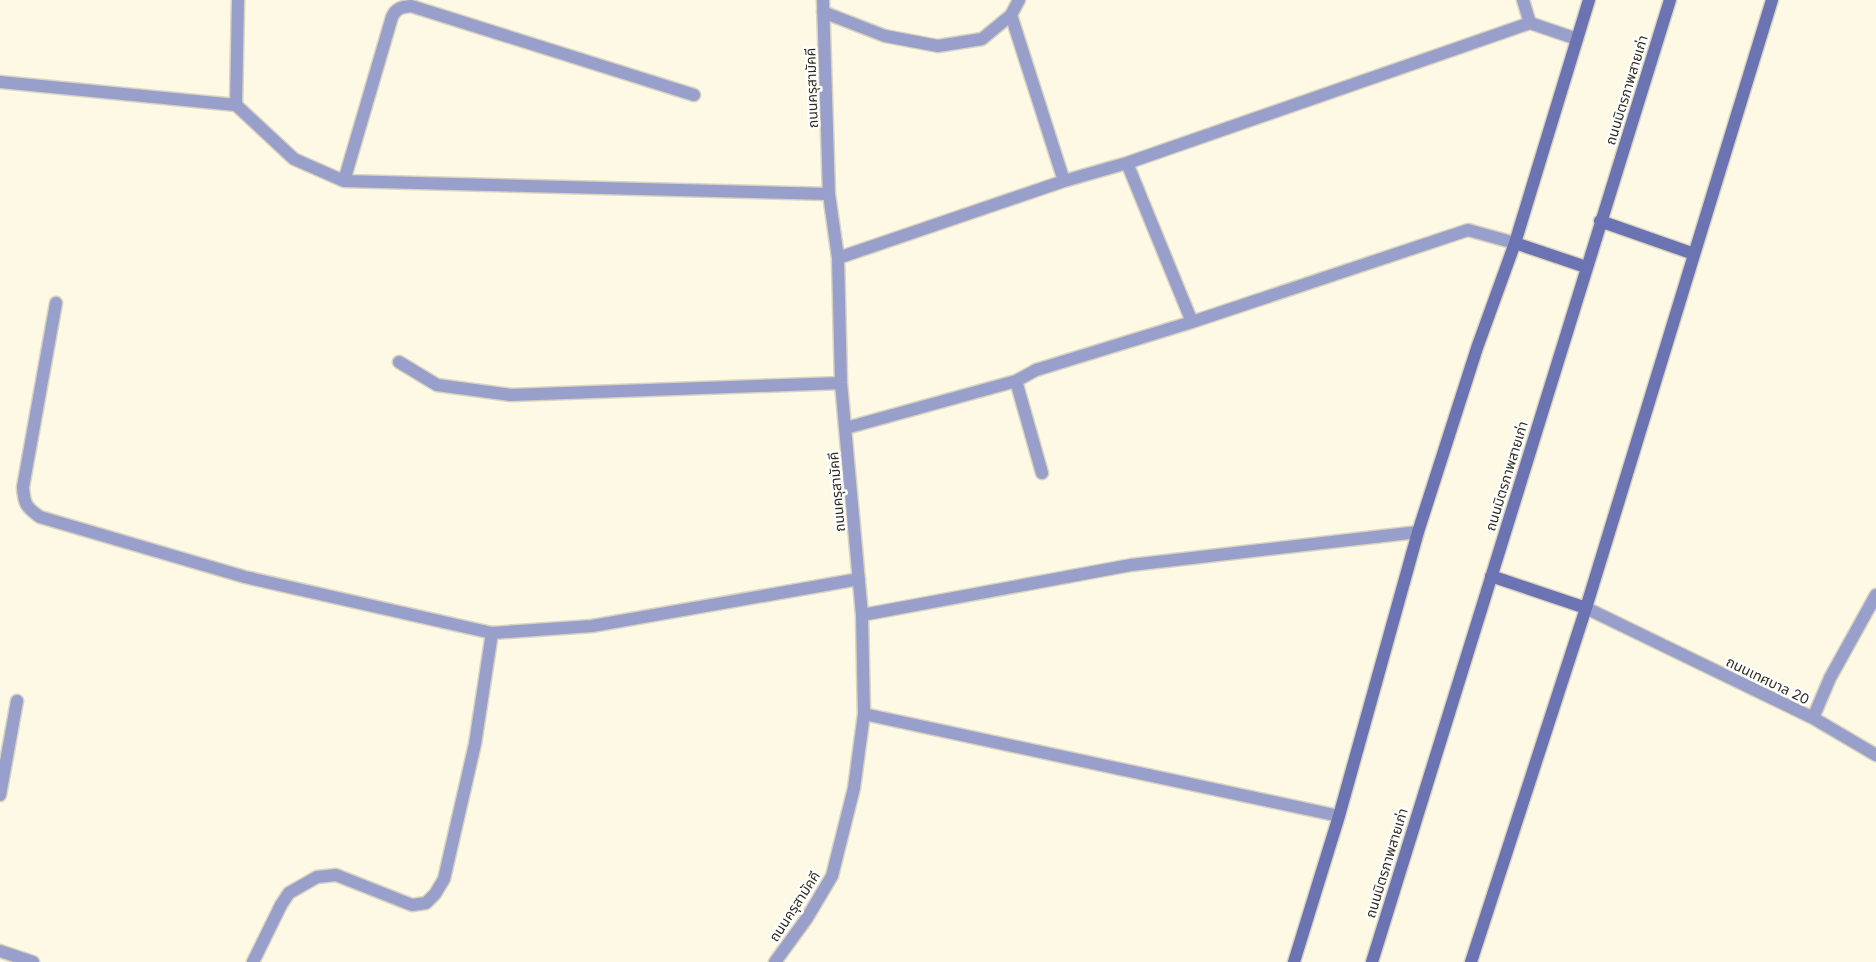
<svg xmlns="http://www.w3.org/2000/svg" width="1876" height="962" font-family="Inter,'Noto Sans Thai',sans-serif">
<rect width="100%" height="100%" fill="#fef9e5"/>
<g fill="none" stroke-linecap="round" stroke-linejoin="round">
<!-- lane casing -->
<g stroke="#d9d4c1" stroke-width="15">
<path id="lane" d="M1523 0 1530 23
M0 82 236 105 238 0
M0 795 17 701
M0 951 33 962
M253 962 281 905 289 893 317 877 336 875 412 905 426 903 435 894 444 879 475 744 492 633"/>
</g>
<!-- street casing -->
<g stroke="#d9d4c1" stroke-width="15">
<path id="street" d="M823 12 885 36 938 46 982 39 1011 15 1019 0
M1011 15 1064 181
M236 105 294 159 344 181 829 194
M1127 163 1192 322
M344 181 392 17C396 8 402 7 411 6L694 95
M838 258 1064 181 1127 163 1530 23 1577 39
M56 303 23 487C24 504 26 507 40 517L245 577 492 633 592 626 859 579
M399 362 437 385 511 395 841 383
M846 428 1016 381
M1042 473 1016 381 1036 370 1192 322 1468 230 1515 243
M1586 608 1813 718 1830 678 1876 595
M862 615 1131 565 1418 532
M864 714 1339 816
M1813 718 1876 755
M775 962 807 918 832 876 854 788 864 714 862 615 841 383 838 258 829 194 823 0"/>
</g>
<!-- secondary casing -->
<g stroke="#d9d4c1" stroke-width="15">
<path id="secondary" d="M1600 221 1694 254
M1515 243 1586 267
M1491 576 1586 608
M1294 962 1339 816 1418 532 1477 348 1515 243 1589 0
M1372 962 1670 0
M1471 962 1586 608 1772 0"/>
</g>
<!-- lane -->
<use href="#lane" stroke="#989fcb" stroke-width="12"/>
<!-- street -->
<use href="#street" stroke="#989fcb" stroke-width="12"/>
<!-- secondary -->
<use href="#secondary" stroke="#6b73b2" stroke-width="12"/>
</g>
<g text-anchor="middle" dominant-baseline="central" stroke-width="5" stroke-linejoin="round" paint-order="stroke">
<!-- street labels -->
<g font-size="14" fill="#2e2b1e" stroke="#fff">
<text transform="translate(811 88) rotate(-92)">ถนนครุสามัคคี</text>
<text transform="translate(1626 90) rotate(-73)">ถนนมิตรภาพสายเก่า</text>
<text transform="translate(1506 476) rotate(-73)">ถนนมิตรภาพสายเก่า</text>
<text transform="translate(836 492) rotate(-95)">ถนนครุสามัคคี</text>
<text transform="translate(1768 680) rotate(26)">ถนนเทศบาล 20</text>
<text transform="translate(1386 863) rotate(-73)">ถนนมิตรภาพสายเก่า</text>
<text transform="translate(794 906) rotate(-57)">ถนนครุสามัคคี</text>
</g>
</g>
</svg>
